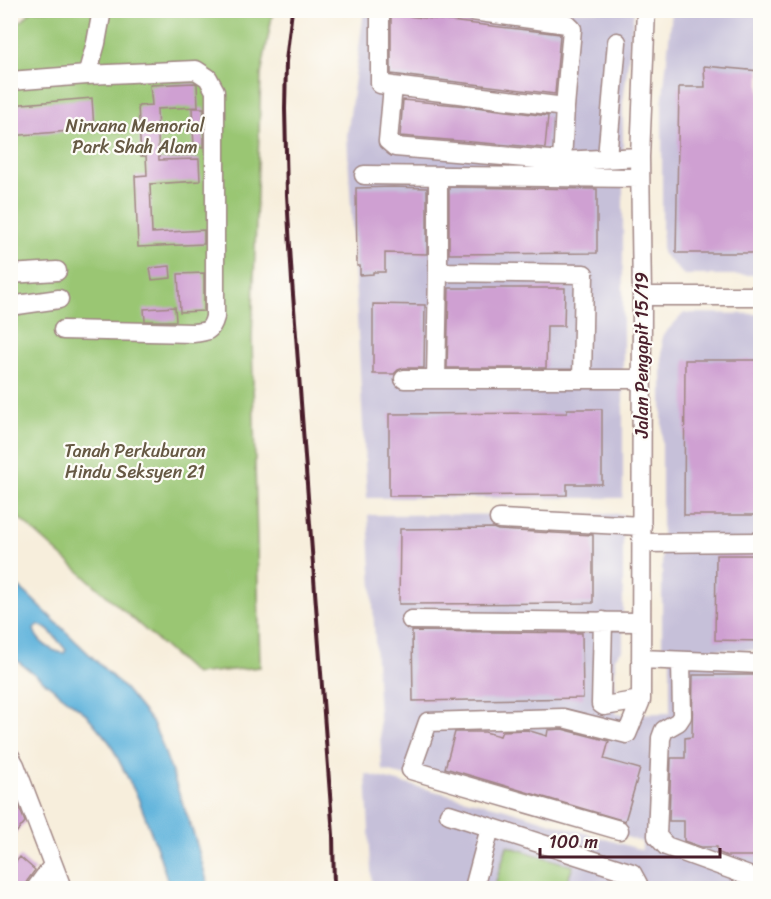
<svg xmlns="http://www.w3.org/2000/svg" width="771" height="899" font-family="Sriracha,sans-serif">
<rect width="100%" height="100%" fill="#fdfcf7"/>
<filter id="ink" filterUnits="userSpaceOnUse"><feTurbulence type="fractalNoise" baseFrequency=".0167" numOctaves="2"/><feDisplacementMap in="SourceGraphic" scale="12" xChannelSelector="R" yChannelSelector="G"/><feConvolveMatrix kernelMatrix="1 2 1 2 8 2 1 2 1" color-interpolation-filters="sRGB"/></filter>
<filter id="wash" filterUnits="userSpaceOnUse"><feTurbulence type="fractalNoise" baseFrequency=".008" numOctaves="4" result="noise"/><feDisplacementMap in="SourceGraphic" scale="24" xChannelSelector="R" yChannelSelector="G"/><feGaussianBlur stdDeviation="1.35" result="paint"/><feColorMatrix in="noise" values="0 0 0 0 0 0 0 0 0 0 0 0 0 0 0 0 0 1.4 0 .05"/><feComposite in="paint" operator="in"/></filter>
<g filter="url(#wash)">
<rect width="100%" height="100%" fill="#f7eedc"/>
<!-- industrial -->
<path fill="#c6c0d9" d="M364 11H634L623 103V498H367L347 136Z
M672 11H760V275H684L662 253V105Z
M684 313 760 314V650L662 649V336Z
M623 514V649L615 658V714L670 713V657L760 658V888H372L366 774 502 808 642 850V842L573 820 504 800 382 770 368 515Z"/>
<!-- green -->
<path fill="#9ac673" stroke="#72724f" stroke-width="1.5" d="M32 10 273 11 261 75 252 339 260 667 195 674 11 511V22L22 21Z
M507 846 573 866 565 888H494Z"/>
<!-- water -->
<path fill="#61b4dc" stroke="#566a84" stroke-width="1.5" fill-rule="evenodd" d="M11 581 26 593 126 690 152 722 161 742 195 838 209 888H170L157 848 138 798 110 743 86 714 11 656ZM38 625C50 628 58 641 66 650L64 653C52 652 36 641 34 629Z"/>
<g id="blocks">
<!-- building -->
<path fill="#cfa0d2" d="M391 14 560 34 555 94 391 74Z
M704 66 760 71V253H676L679 87H705Z
M195 83 197 84 198 107 157 109 159 160 199 159 200 181 150 184 152 233 204 230V244L138 247 135 176 147 175 146 156H141L138 106 152 105 150 85Z
M92 98 94 129 10 136V105Z
M403 100 467 106 548 116 545 148 400 136Z
M192 108H204V147H194Z
M393 187 427 188V254L385 253V272H373V274L360 275V266H357L356 188Z
M449 187 597 189V253L449 254Z
M170 266 171 278 152 280 150 268Z
M204 273V311L180 312 178 274Z
M449 288H565L564 326H547L546 368H447Z
M373 304 425 305 424 368H404L398 370 394 374H373Z
M175 307 176 321H145L144 309Z
M685 360H760V515H684Z
M567 409H602V484H567V495L389 496V414L567 413Z
M493 528 498 530 593 535V603L399 604 400 529Z
M716 555H760V641L715 640Z
M412 631 582 633 583 698 413 701Z
M693 675H760V856H727L717 852V847H701L684 841V821H669L671 758H685V738L692 737Z
M562 729 609 741 604 759 640 769 625 821 445 768 455 732H485L500 736 502 731 527 730 547 736 548 730Z
M10 785 25 822 10 840Z
M20 857 35 870 27 881 25 888H10V869Z"/>
</g>
</g>
<g filter="url(#ink)">
<use href="#blocks" fill-opacity="0" stroke="#a08684" stroke-width="1.5"/>
<g fill="none" stroke-linecap="round" stroke-linejoin="round">
<!-- minor casing -->
<g stroke="#a08684" stroke-width="21">
<path id="minor" d="M380 10V84L393 86 565 107
M465 10 567 24 572 29 565 107 562 161
M87 75 96 43 102 10
M10 81 87 75 196 70 208 78 215 91V317C211 332 206 332 192 333L63 330
M393 86 388 141 395 147 562 161 640 157
M607 158 617 42
M364 175 640 178
M438 272V176
M10 274 57 271
M642 296H760
M10 306 59 299
M404 379H642
M436 379 438 272 584 274 582 379
M499 519 642 526
M642 543 760 542
M411 620 641 622
M603 621 601 704 604 706 641 700
M641 659 760 664
M681 661 682 716 678 722 664 730 661 738 657 836 666 846 760 880
M10 756 15 765 62 888
M449 814 632 873 638 884V888
M619 830 411 770 428 722 563 718 627 734 641 700 642 296 640 157 646 10
M36 888 53 865
M474 888 490 828"/>
</g>
<!-- minor -->
<use href="#minor" stroke="#fff" stroke-width="18"/>
<!-- rail -->
<path stroke="#4a1f2b" stroke-width="4" d="M292 10 286 61 285 109 287 195 292 281 333 835 334 888"/>
</g>
</g>
<g text-anchor="middle" dominant-baseline="central" stroke-width="4.5" stroke-linejoin="round" paint-order="stroke">
<!-- park labels -->
<g font-size="18" fill="#665944" stroke="#fdfcf7">
<text x="135" y="126">Nirvana Memorial<tspan x="135" dy="21">Park Shah Alam</tspan></text>
<text x="135" y="451">Tanah Perkuburan<tspan x="135" dy="21">Hindu Seksyen 21</tspan></text>
</g>
<!-- street labels -->
<g font-size="18" fill="#4a1f2b" stroke="#fdfcf7">
<text transform="translate(642 355) rotate(-90)">Jalan Pengapit 15/19</text>
</g>
</g>
<!-- margin -->
<rect width="771" height="899" fill="none" stroke="#fdfcf7" stroke-width="36"/>
<!-- scale -->
<path d="M540 848v9h180v-9" fill="none" stroke="#4a1f2b" stroke-width="3"/>
<text x="549" y="848" font-size="18" fill="#4a1f2b" stroke="#fdfcf7" stroke-width="4.5" paint-order="stroke">100 m</text>
</svg>
